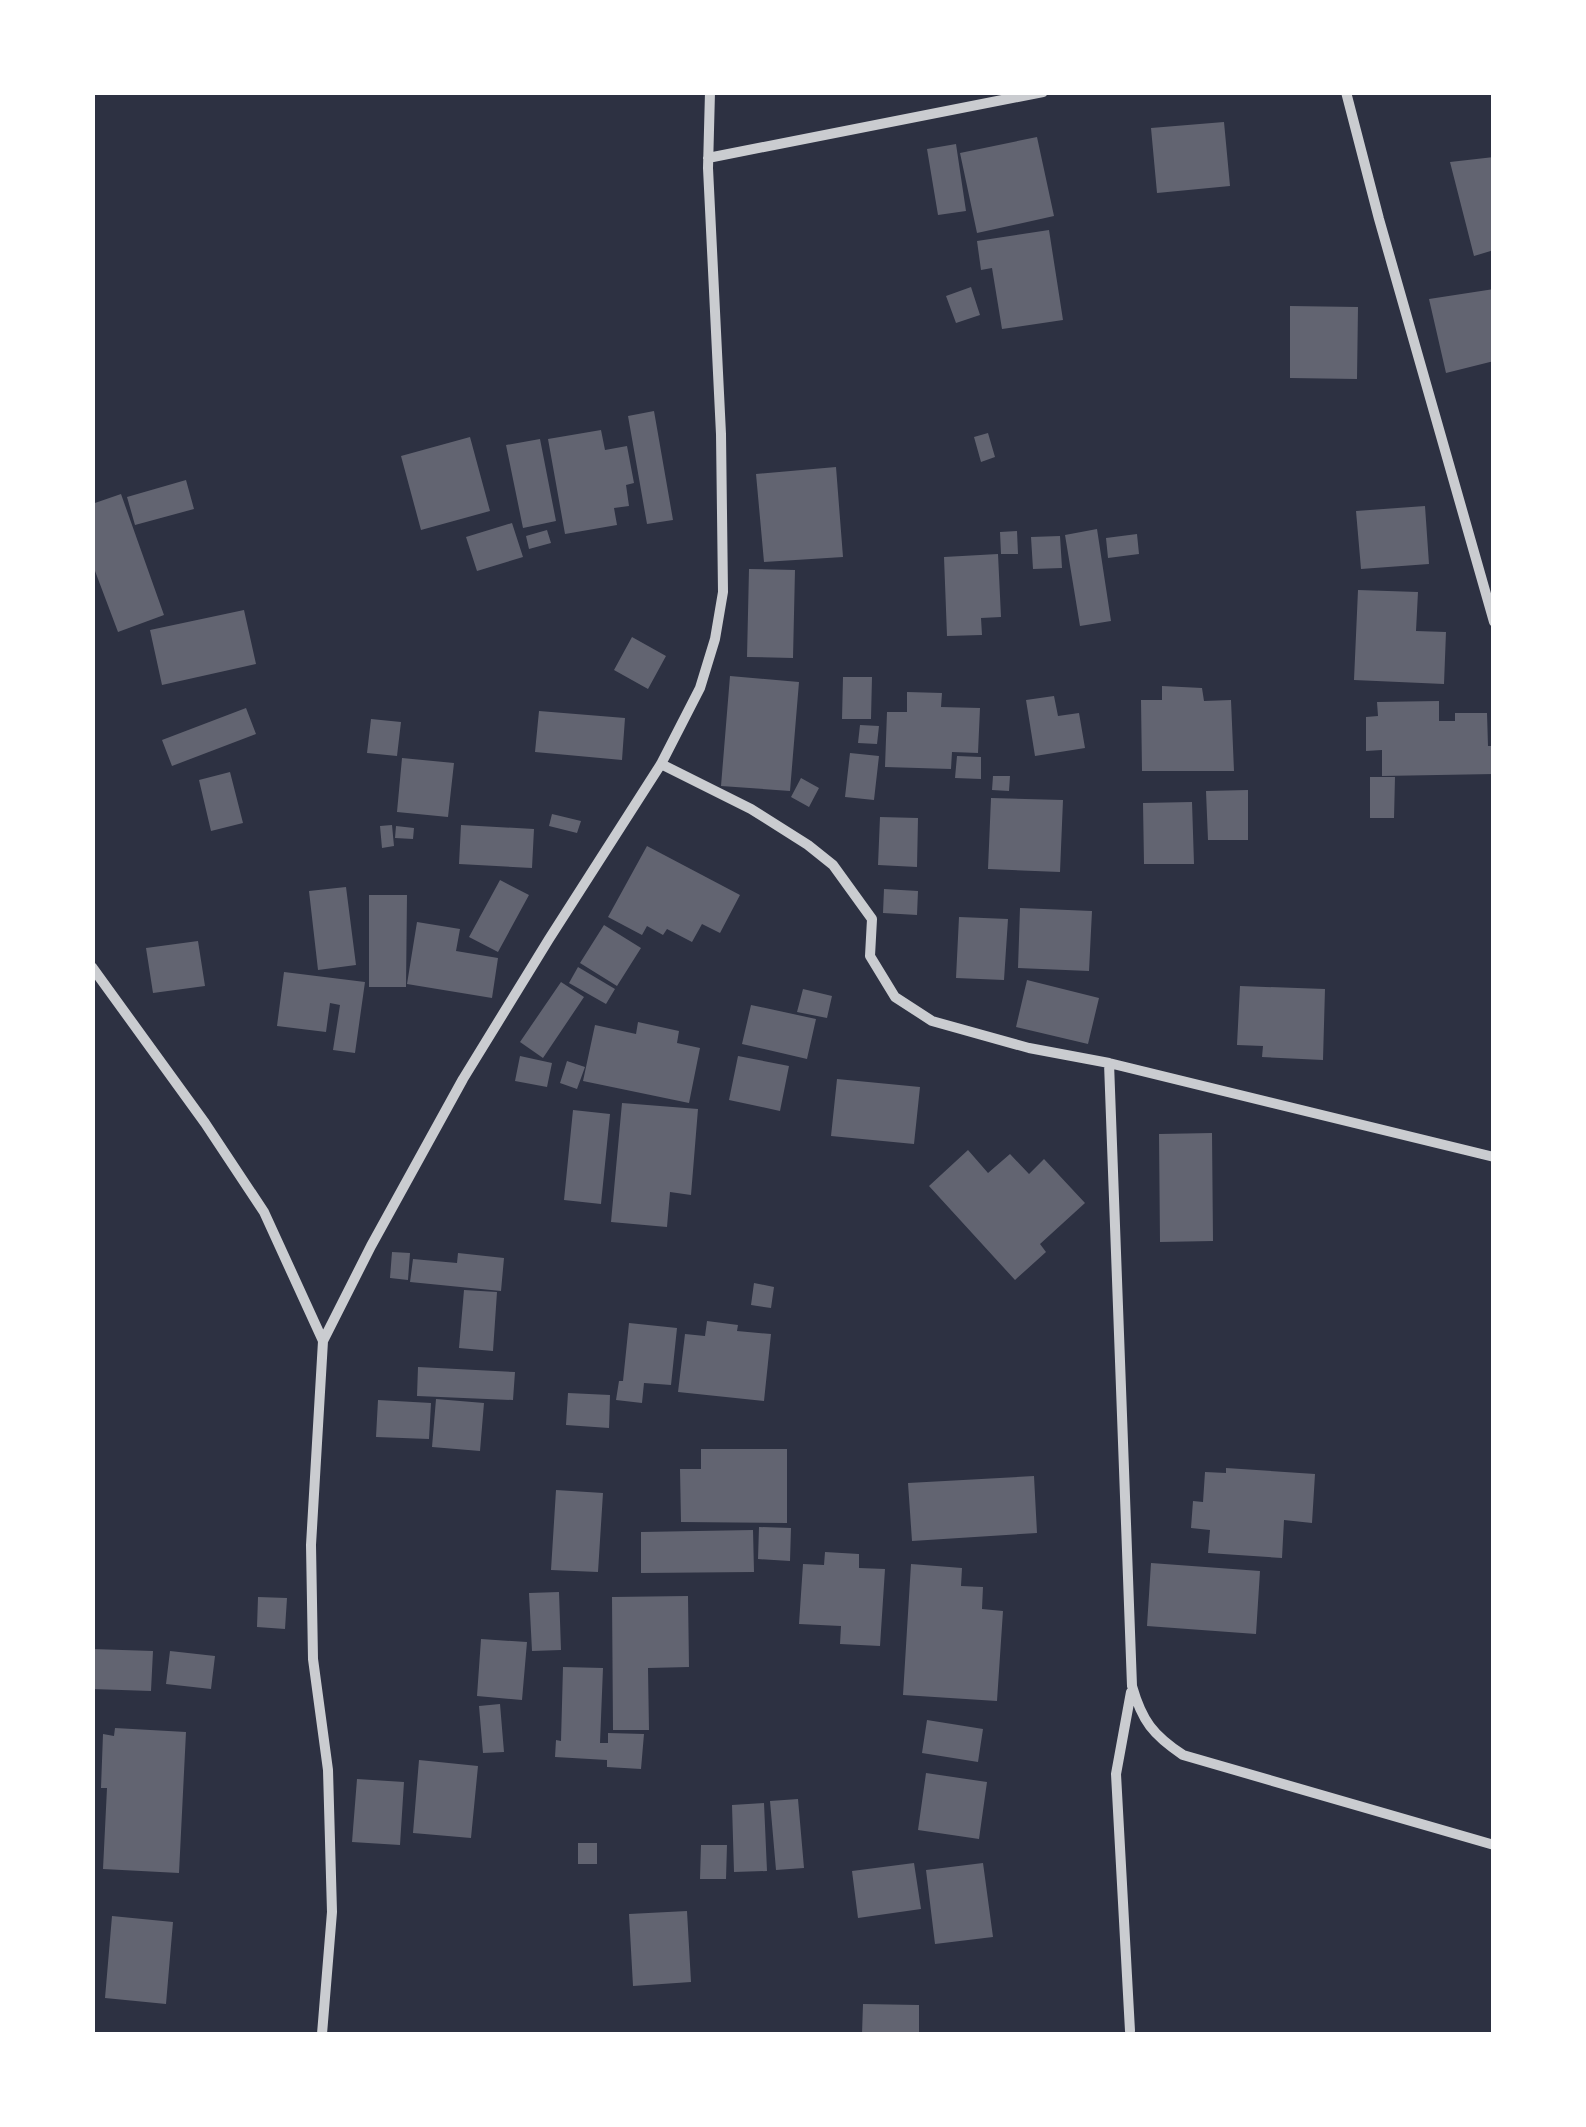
<svg xmlns="http://www.w3.org/2000/svg" width="1586" height="2127" font-family="'PT Sans',sans-serif">
<rect width="100%" height="100%" fill="#2d3142"/>
<!-- building -->
<path fill="#626471" d="M1224 122 1230 186 1157 193 1151 128Z
M1037 137 1054 216 977 233 960 153Z
M956 144 966 211 938 215 927 149Z
M1494 157V250L1474 256 1450 162Z
M1049 230 1063 320 1002 329 992 268 981 270 977 241Z
M971 287 980 315 956 323 946 296Z
M1494 289V361L1446 373 1429 299Z
M1290 306 1358 307 1357 379 1290 378Z
M654 411 673 520 647 524 628 416Z
M601 430 605 450 627 446 634 483 626 485 629 506 614 508 617 525 565 534 548 439Z
M988 433 995 457 981 462 974 437Z
M470 437 490 511 421 530 401 456Z
M540 439 556 521 523 528 506 445Z
M836 467 843 557 764 562 756 474Z
M186 480 194 509 135 525 127 497Z
M121 494 164 615 118 632 92 563V504Z
M1425 506 1429 564 1361 569 1356 511Z
M512 523 523 557 477 571 466 537Z
M1097 529 1111 621 1080 626 1065 535Z
M547 530 551 543 529 549 526 536Z
M1017 531 1018 554H1001L1000 532Z
M1137 534 1139 554 1108 558 1106 538Z
M1060 536 1062 568 1033 569 1031 537Z
M998 554 1001 617 981 618 982 635 947 636 944 557Z
M749 569 795 570 793 658 747 657Z
M1358 590 1418 592 1416 631 1446 632 1444 684 1354 680Z
M244 610 256 664 162 685 150 630Z
M632 637 666 656 648 689 614 670Z
M730 676 799 682 790 791 721 786Z
M843 677H872L871 719H842Z
M1162 686 1202 688 1204 701 1231 700 1234 771H1142L1141 700H1162Z
M907 692 942 693 941 707 980 708 978 753 952 752 951 769 885 767 887 712H907Z
M1054 696 1058 716 1079 713 1085 748 1035 756 1026 700Z
M1439 701V721H1455V713H1487L1488 746H1494V774L1382 776V750L1366 751V717L1378 716 1377 702Z
M246 708 256 734 172 766 162 740Z
M539 711 625 718 622 760 535 752Z
M371 719 401 722 397 756 367 753Z
M860 725 879 726 877 744 858 743Z
M850 753 879 756 874 800 845 797Z
M957 756 981 757V779L955 778Z
M402 758 454 763 448 817 397 812Z
M230 772 243 823 211 831 199 780Z
M993 776H1010L1009 791 992 790Z
M1370 777H1395L1394 818H1370Z
M801 778 819 788 809 807 791 797Z
M1248 790V840H1208L1206 791Z
M991 798 1063 800 1060 872 988 869Z
M1192 802 1194 864H1144L1143 803Z
M552 814 581 821 577 833 549 826Z
M880 817 918 818 917 867 878 865Z
M392 825 394 846 382 848 380 826Z
M461 825 534 829 532 868 459 864Z
M396 826 414 828 413 839 395 838Z
M647 846 740 895 720 933 702 924 692 942 667 929 663 935 647 926 642 935 608 917Z
M500 880 529 895 498 952 469 937Z
M346 887 356 965 318 970 309 891Z
M884 889 918 891 917 915 883 913Z
M369 895H407L406 987H369Z
M1020 908 1092 911 1089 971 1018 968Z
M959 917 1008 919 1004 980 956 978Z
M417 922 460 929 456 951 498 958 492 998 407 984Z
M604 925 641 948 617 986 580 963Z
M198 941 205 986 153 993 146 948Z
M578 967 615 989 606 1004 569 983Z
M284 972 365 982 355 1053 333 1050 340 1005 330 1003 326 1032 277 1026Z
M1027 980 1099 998 1088 1044 1016 1027Z
M561 982 584 997 543 1058 520 1042Z
M1240 986 1325 989 1323 1060 1262 1057 1263 1046 1237 1045Z
M803 989 832 996 827 1018 797 1012Z
M751 1005 816 1019 807 1059 742 1044Z
M638 1022 679 1031 677 1043 700 1048 689 1103 583 1081 595 1025 636 1034Z
M520 1056 552 1063 547 1087 515 1081Z
M738 1056 789 1066 780 1111 729 1100Z
M567 1061 585 1067 577 1089 560 1083Z
M837 1079 920 1087 914 1144 831 1136Z
M622 1103 698 1109 691 1195 670 1192 667 1227 611 1222Z
M573 1110 610 1114 601 1204 564 1200Z
M1212 1133 1213 1241 1160 1242 1159 1134Z
M968 1150 988 1173 1010 1154 1029 1174 1044 1159 1085 1203 1040 1244 1046 1252 1015 1280 929 1186Z
M392 1252 410 1253 408 1280 390 1278Z
M458 1253 504 1258 501 1291 410 1282 413 1259 457 1263Z
M754 1283 774 1287 771 1308 751 1305Z
M464 1290 497 1292 493 1351 459 1348Z
M707 1321 738 1325 737 1331 771 1334 764 1401 678 1392 685 1334 705 1336Z
M629 1323 677 1328 671 1385 644 1383 642 1403 616 1400 619 1381H623Z
M418 1367 515 1372 513 1400 417 1396Z
M568 1393 610 1395 609 1428 566 1425Z
M436 1399 484 1403 480 1451 432 1447Z
M378 1400 431 1403 429 1439 376 1437Z
M701 1449H787V1523L681 1522 680 1469H701Z
M1226 1468 1315 1474 1312 1523 1284 1520 1282 1558 1208 1553 1210 1530 1191 1528 1193 1501 1203 1502 1205 1472 1226 1473Z
M1034 1476 1037 1533 912 1541 908 1483Z
M556 1490 603 1493 598 1572 551 1570Z
M759 1527 791 1528 790 1561 758 1559Z
M753 1530 754 1572 641 1573V1532Z
M825 1552 859 1554V1568L885 1569 880 1646 840 1644 841 1626 799 1624 803 1564 824 1565Z
M1151 1563 1260 1571 1256 1634 1147 1626Z
M911 1564 962 1568 961 1586 983 1587 982 1609 1003 1611 997 1701 903 1695Z
M559 1592 561 1650 532 1651 529 1593Z
M688 1596 689 1667 648 1668 649 1730H613L612 1597Z
M258 1597 287 1598 285 1629 257 1627Z
M481 1639 527 1642 522 1700 477 1696Z
M92 1649 153 1651 151 1691 92 1689Z
M170 1651 215 1656 211 1689 166 1684Z
M563 1667 603 1668 600 1743H608V1733L644 1734 641 1769 607 1767V1760L555 1757 556 1740 561 1741Z
M500 1704 504 1752 483 1753 479 1706Z
M927 1720 983 1729 978 1762 922 1753Z
M115 1728 186 1732 179 1873 103 1869 107 1788H101L103 1734 114 1736Z
M419 1760 478 1766 471 1838 413 1833Z
M926 1773 987 1782 979 1839 918 1830Z
M357 1779 404 1782 400 1845 352 1842Z
M798 1799 804 1868 776 1870 770 1801Z
M764 1803 767 1871 734 1872 732 1805Z
M578 1843H597V1864H578Z
M701 1845H727L726 1879H700Z
M914 1863 921 1909 858 1918 852 1871Z
M983 1863 993 1937 935 1944 926 1870Z
M687 1911 691 1982 633 1986 629 1914Z
M112 1916 173 1922 166 2004 105 1998Z
M863 2004 919 2005V2034H862Z"/>
<g fill="none" stroke-linecap="round" stroke-linejoin="round">
<!-- minor -->
<path stroke="#caccd0" stroke-width="10" d="M1346 92 1379 219 1494 622
M708 158 1043 92
M661 764 751 809 808 845 833 865 872 919 870 956 895 997 932 1021 1029 1048 1109 1063 1494 1157
M92 967 205 1123 264 1212 323 1341
M1109 1063 1132 1686C1142 1721 1153 1735 1183 1755L1494 1845
M1130 2031 1116 1774 1131 1692
M322 2034 332 1912 328 1770 313 1659 311 1545 323 1341 371 1246 463 1079 549 939 661 764 700 688 715 639 723 592 721 434 708 168 710 92"/>
</g>
<!-- border -->
<rect width="1586" height="2127" fill="none" stroke="#ffffff" stroke-width="190"/>
</svg>
